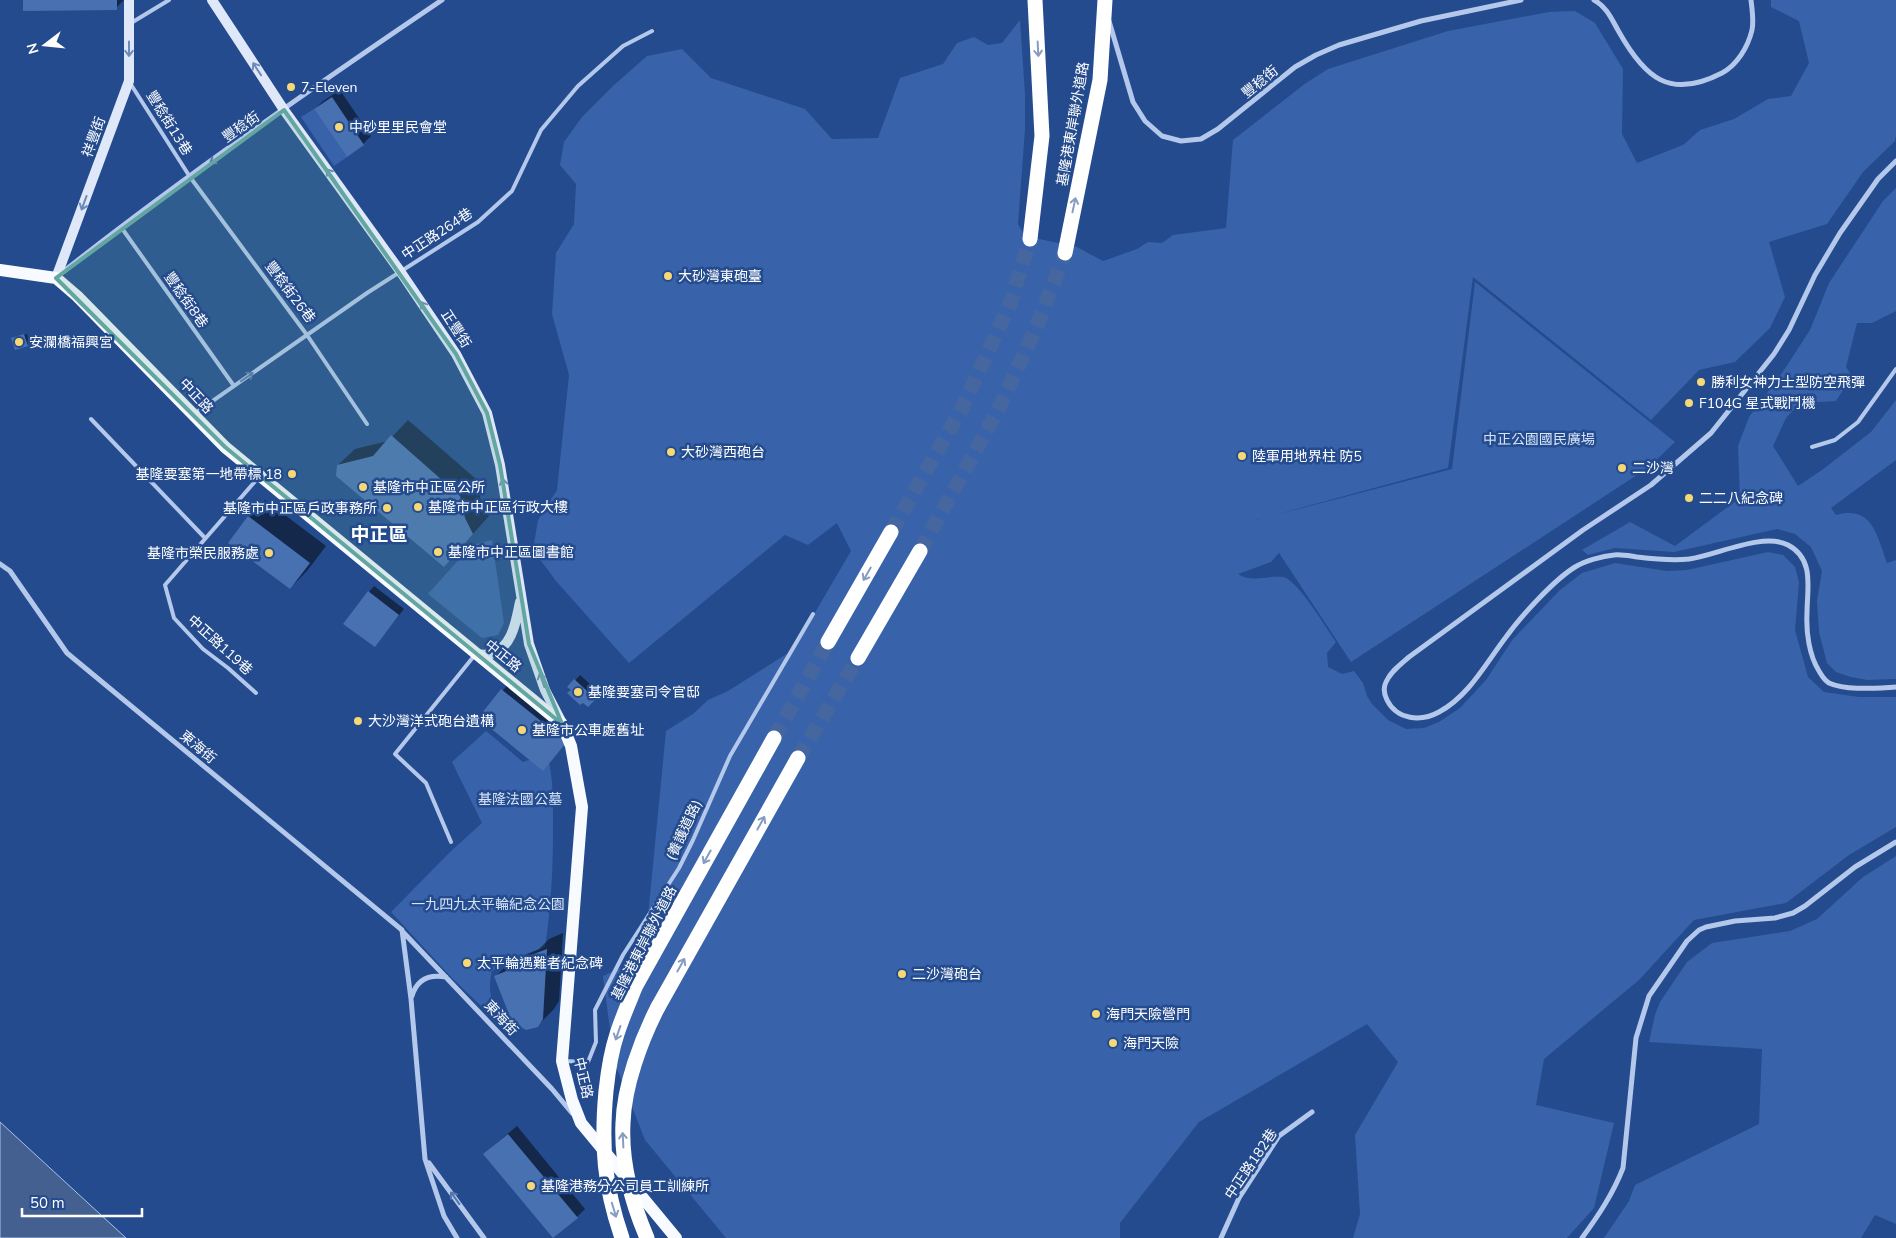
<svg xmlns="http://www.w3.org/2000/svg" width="1896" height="1238" font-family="'Nunito Sans','Noto Sans TC',sans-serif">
<rect width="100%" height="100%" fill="#244b8d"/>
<!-- green -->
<path fill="#3863aa" d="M1771 0H1896V135L1895 141 1863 172 1827 224 1769 242 1785 297 1770 328 1735 362 1699 370 1651 420 1473 277 1448 468 1256 520 1452 469 1475 282 1675 442 1653 463 1637 475 1351 662 1279 553 1271 562 1238 574C1251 583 1268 575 1283 577 1298 580 1326 628 1336 642L1327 653 1328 667 1342 674 1354 671 1363 683 1367 696 1372 704 1388 720 1406 729 1424 728 1439 722 1460 708 1486 680 1513 639 1560 590 1582 573 1615 563 1667 571 1687 570 1768 552 1783 555 1795 567 1799 582 1795 630 1808 677 1824 692 1859 697H1896V827L1849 855 1786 903 1694 920 1639 980 1544 1059 1536 1105 1614 1123 1594 1208 1567 1238H1353L1360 1214 1355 1135 1398 1062 1367 1024 1199 1122 1120 1223V1238H726L645 1140 614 1061 603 976 644 957 666 731 693 714 708 700 728 691 793 650 851 551 837 523 808 545 785 535 629 663 556 581 533 550 538 520 557 490 569 375 552 314 556 253 574 224 576 184 560 165 564 142 582 117 613 86 647 56 682 49 711 78 805 109 832 139 878 138 900 78 943 64 957 43 974 37 988 45 1002 43 1020 20 1025 94V129L1018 224 1025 236 1077 247 1103 261 1137 249 1148 242 1162 243 1173 235 1226 228 1233 140 1306 83 1328 69 1448 31 1549 12 1575 11 1595 23 1623 69 1622 134 1637 163 1683 145 1700 130 1734 119 1768 99 1791 96 1809 63 1799 21 1771 7Z
M314 109 347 157 334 166 301 117Z
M1896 188V311L1872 323H1857L1846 367 1852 376 1836 401 1800 403 1786 418 1773 446 1798 486 1822 470 1871 432 1896 400V460L1831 508 1836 515C1873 505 1877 536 1887 563L1896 560V679L1867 680 1851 677 1836 672 1827 663 1819 632 1817 601 1822 571 1811 547 1795 534 1777 529 1674 552 1615 548 1588 555 1582 550 1630 522 1675 546 1740 498 1738 446 1749 417 1782 373 1810 330 1829 283 1883 201Z
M492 540 504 623 498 635 482 638 428 594 472 545Z
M486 731 523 762 547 754C554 779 553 805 553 831 553 870 551 908 545 947L492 971C486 994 494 1006 503 1027L452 978 391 912 451 851 482 823 452 762Z
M1896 856V1224L1875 1215 1861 1238H1604L1629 1201 1635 1185 1759 1124 1762 1049 1649 1042 1655 1015 1660 1002 1687 962 1712 943 1790 931 1817 919 1863 877Z"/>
<!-- water -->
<path fill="#446090" stroke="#a7c2ec" d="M0 1122 126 1238H0Z"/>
<!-- shadow -->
<path fill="#0007" d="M24 0H124L116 8Z
M340 90 371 136 363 144 315 109 323 101Z
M27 334 29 343 27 345 12 338Z
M408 420 476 479 481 501 489 516 444 566 338 465 355 449 388 441Z
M265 500 326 546 307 571 290 588 230 542 249 516Z
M374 586 404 609 375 646 369 592Z
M580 675 600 693 588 705 569 687Z
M510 682 574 734 543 770 480 718Z
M563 933 559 1001 554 1009 537 1026 495 977 512 960 539 949 549 939Z
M517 1126 585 1209 577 1217 493 1146Z"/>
<!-- building -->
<path fill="#4871b2" d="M23 0H117V10L23 11Z
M332 97 364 145 347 157 314 109Z
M24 334 28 346 15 350 11 338Z
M391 435 460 496 465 518 473 534 444 567 336 476 337 465 373 456Z
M248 516 310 563 290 589 228 543Z
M368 591 399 615 375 647 343 624Z
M574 679 596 699 588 707 583 703 580 705 567 693 571 690 567 687Z
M501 689 567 742 543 771 478 718Z
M547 949 543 1019 538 1027 526 1030 515 1024 510 1017 494 976 534 960 531 955Z
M508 1134 578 1218 553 1238 483 1154Z"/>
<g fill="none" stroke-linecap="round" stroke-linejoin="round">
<!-- highway-tunnel -->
<path stroke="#45669e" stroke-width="15" stroke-dasharray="15 8" stroke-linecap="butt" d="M891 532 961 410 1010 304 1030 239
M920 551 998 410 1037 326 1065 253
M774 738 828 642
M798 758 858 658"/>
<!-- lane -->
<path stroke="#b3c8eb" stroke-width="4" d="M131 23 169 0
M130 83 190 177 307 335 367 424
M121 227 234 386
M194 414 367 293 478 222 512 191 541 130 578 86 623 46 652 31
M91 419 205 538
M1812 447 1835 440 1858 422 1896 369
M256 693 228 668 203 649 174 618 165 585 258 478
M451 842 426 783 395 754 474 656
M564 1061 588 1062 596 1042 595 1010 623 955 679 868 693 840 730 756 813 614"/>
<!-- street -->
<path stroke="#b3c8eb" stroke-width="5" d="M1594 0C1607 7 1612 20 1619 32 1645 78 1670 100 1722 73 1737 65 1748 47 1752 30 1754 21 1752 9 1751 0
M1109 21 1133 102 1145 121 1162 136 1181 141 1201 139 1218 129 1295 67 1316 55 1339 45 1421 21 1521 0
M1896 161 1878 179 1840 233 1815 275 1789 330 1774 354 1711 433 1651 485 1583 530 1409 657C1401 664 1391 671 1386 682 1383 688 1384 694 1387 700 1397 720 1421 722 1439 712 1469 696 1486 663 1506 637 1521 616 1554 580 1575 567 1585 561 1602 556 1614 555 1621 554 1630 556 1637 557 1654 559 1672 561 1689 559 1717 555 1763 532 1788 545 1815 559 1807 589 1807 613 1806 632 1809 655 1819 671 1822 676 1824 680 1829 683 1846 691 1877 688 1896 687
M59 275C182 178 312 88 442 0
M0 564 10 571 67 653 402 930 411 999 425 1159 444 1216 457 1238
M402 931 552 1089 572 1113
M412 996C417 979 429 974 446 977
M429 1163 484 1238
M1221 1238 1239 1198 1279 1136 1312 1112
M1582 1238C1598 1216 1613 1194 1623 1168L1636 1038 1649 996 1687 941 1699 930 1706 927 1735 921 1775 918 1793 913 1805 906 1855 867 1896 842"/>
<!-- secondary -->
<path stroke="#dee8f9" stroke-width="10" d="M212 0 284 110 400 271 456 354 487 413 500 465 529 644 545 690 562 723
M56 278 129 81V0
M475 654C480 654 487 656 491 654 513 647 516 620 520 602"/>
<!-- primary -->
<path stroke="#f7fafe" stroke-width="12" d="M0 270 56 278 77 296 225 447 562 724 571 746 582 807 562 1061 572 1100 581 1123 676 1238"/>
<!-- highway -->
<path stroke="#fff" stroke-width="15" d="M1030 239 1042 136 1035 0
M828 642 891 532
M858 658 920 551
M635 987 774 738
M658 1007 798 758"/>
<!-- highway-bridge -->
<path stroke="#fff" stroke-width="15" d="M1065 253 1100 80 1105 0
M622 1238C604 1186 601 1145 606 1091 608 1072 611 1052 617 1034 622 1018 629 1003 635 987
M647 1238C632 1203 621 1162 623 1123 624 1086 641 1040 658 1007"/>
</g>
<!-- one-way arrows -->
<defs><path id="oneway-shaft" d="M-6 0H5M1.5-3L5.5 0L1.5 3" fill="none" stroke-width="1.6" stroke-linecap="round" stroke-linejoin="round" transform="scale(1.25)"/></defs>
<g stroke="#6e8ab8">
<use href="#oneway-shaft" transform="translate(129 49) rotate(90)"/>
<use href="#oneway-shaft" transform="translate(257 69) rotate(-123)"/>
<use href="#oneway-shaft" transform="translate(331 175) rotate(-126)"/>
<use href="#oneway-shaft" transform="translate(84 203) rotate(110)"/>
<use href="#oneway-shaft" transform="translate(425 308) rotate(-124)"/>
<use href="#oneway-shaft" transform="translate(504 486) rotate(-100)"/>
<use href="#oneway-shaft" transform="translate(542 680) rotate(-109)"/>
</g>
<g stroke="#879cc0">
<use href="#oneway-shaft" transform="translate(1038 49) rotate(87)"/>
<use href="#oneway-shaft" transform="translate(1074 205) rotate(-78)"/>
<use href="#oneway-shaft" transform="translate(867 574) rotate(120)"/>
<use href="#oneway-shaft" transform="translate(761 823) rotate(-61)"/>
<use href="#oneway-shaft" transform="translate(707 857) rotate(119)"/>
<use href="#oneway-shaft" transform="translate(681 965) rotate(-61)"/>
<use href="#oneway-shaft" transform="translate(618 1033) rotate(109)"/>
<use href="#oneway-shaft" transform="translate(623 1140) rotate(-93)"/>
<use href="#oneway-shaft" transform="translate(614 1210) rotate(73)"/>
</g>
<g stroke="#5677ae">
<use href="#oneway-shaft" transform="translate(216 159) rotate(145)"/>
<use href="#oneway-shaft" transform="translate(247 377) rotate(-35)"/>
<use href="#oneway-shaft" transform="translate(455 1198) rotate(-126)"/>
</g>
<!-- marked area -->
<path fill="#63a6a1" fill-opacity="0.2" stroke="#63a6a1" stroke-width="4" stroke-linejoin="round" d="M284 110 456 354 487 413 500 465 529 644 562 724 225 447 56 278Z"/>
<!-- markers -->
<g fill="#f6d976" stroke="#244b8d" stroke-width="2">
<circle cx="291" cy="87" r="5"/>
<circle cx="339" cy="127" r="5"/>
<circle cx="668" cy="276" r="5"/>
<circle cx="19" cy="342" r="5"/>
<circle cx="1701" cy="382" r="5"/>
<circle cx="1689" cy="403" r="5"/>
<circle cx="671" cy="452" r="5"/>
<circle cx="1242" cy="456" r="5"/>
<circle cx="1622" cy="468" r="5"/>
<circle cx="292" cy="474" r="5"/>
<circle cx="363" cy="487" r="5"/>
<circle cx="1689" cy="498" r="5"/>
<circle cx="418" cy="507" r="5"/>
<circle cx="387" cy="508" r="5"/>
<circle cx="438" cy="552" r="5"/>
<circle cx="269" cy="553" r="5"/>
<circle cx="578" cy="692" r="5"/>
<circle cx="358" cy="721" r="5"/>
<circle cx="522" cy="730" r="5"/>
<circle cx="467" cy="963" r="5"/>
<circle cx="902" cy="974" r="5"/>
<circle cx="1096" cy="1014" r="5"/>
<circle cx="1113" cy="1043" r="5"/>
<circle cx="531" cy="1186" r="5"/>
</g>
<g text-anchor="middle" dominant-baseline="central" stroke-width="5" stroke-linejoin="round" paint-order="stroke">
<!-- street labels -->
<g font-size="14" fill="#fff" stroke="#244b8d">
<text transform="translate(1260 82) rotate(-39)">豐稔街</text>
<text transform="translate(169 123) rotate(58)">豐稔街13巷</text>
<text transform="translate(1073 124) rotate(-80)">基隆港東岸聯外道路</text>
<text transform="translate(241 127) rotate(-35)">豐稔街</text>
<text transform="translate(94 137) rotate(-70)">祥豐街</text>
<text transform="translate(437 234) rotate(-33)">中正路264巷</text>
<text transform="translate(290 292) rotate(53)">豐稔街26巷</text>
<text transform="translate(186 300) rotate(55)">豐稔街8巷</text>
<text transform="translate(456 329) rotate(57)">正豐街</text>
<text transform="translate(196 396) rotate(47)">中正路</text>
<text transform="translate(220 645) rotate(42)">中正路119巷</text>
<text transform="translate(503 656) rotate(39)">中正路</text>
<text transform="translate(198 747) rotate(40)">東海街</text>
<text transform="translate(684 830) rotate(-65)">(養護道路)</text>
<text transform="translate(644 943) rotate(-63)">基隆港東岸聯外道路</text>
<text transform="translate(501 1018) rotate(47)">東海街</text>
<text transform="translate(583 1078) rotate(77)">中正路</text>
<text transform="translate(1251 1164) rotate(-56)">中正路182巷</text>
</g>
<!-- poi labels -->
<g font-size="14" fill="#fff" stroke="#244b8d" text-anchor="start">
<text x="301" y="87">7-Eleven</text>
<text x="349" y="127">中砂里里民會堂</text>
<text x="678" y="276">大砂灣東砲臺</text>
<text x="29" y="342">安瀾橋福興宮</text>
<text x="1711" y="382">勝利女神力士型防空飛彈</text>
<text x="1699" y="403">F104G 星式戰鬥機</text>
<text x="681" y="452">大砂灣西砲台</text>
<text x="1252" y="456">陸軍用地界柱 防5</text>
<text x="1632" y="468">二沙灣</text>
<text x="282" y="474" text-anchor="end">基隆要塞第一地帶標 18</text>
<text x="373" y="487">基隆市中正區公所</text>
<text x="1699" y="498">二二八紀念碑</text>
<text x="428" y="507">基隆市中正區行政大樓</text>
<text x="377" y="508" text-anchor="end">基隆市中正區戶政事務所</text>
<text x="448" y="552">基隆市中正區圖書館</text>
<text x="259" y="553" text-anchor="end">基隆市榮民服務處</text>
<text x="588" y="692">基隆要塞司令官邸</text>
<text x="368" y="721">大沙灣洋式砲台遺構</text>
<text x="532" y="730">基隆市公車處舊址</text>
<text x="477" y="963">太平輪遇難者紀念碑</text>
<text x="912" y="974">二沙灣砲台</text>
<text x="1106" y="1014">海門天險營門</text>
<text x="1123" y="1043">海門天險</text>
<text x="541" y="1186">基隆港務分公司員工訓練所</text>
</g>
<!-- park labels -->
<g font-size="14" fill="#d7e4f8" stroke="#244b8d">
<text x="1539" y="439">中正公園國民廣場</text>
<text x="520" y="799">基隆法國公墓</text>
<text x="488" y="904">一九四九太平輪紀念公園</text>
</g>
<!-- district labels -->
<g font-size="19" font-weight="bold" fill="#fff" stroke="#244b8d">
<text x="379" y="535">中正區</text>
</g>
</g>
<!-- north arrow -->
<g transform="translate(45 45) rotate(254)" stroke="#244b8d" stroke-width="4" paint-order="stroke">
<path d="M0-4L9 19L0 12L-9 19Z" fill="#ffffff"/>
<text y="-8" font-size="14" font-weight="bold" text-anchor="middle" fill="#ffffff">N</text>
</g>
<!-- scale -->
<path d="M22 1208v8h120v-8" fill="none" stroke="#ffffff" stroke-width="2.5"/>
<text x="30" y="1208" font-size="15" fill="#ffffff" stroke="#244b8d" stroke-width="4" paint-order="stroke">50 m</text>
</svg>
